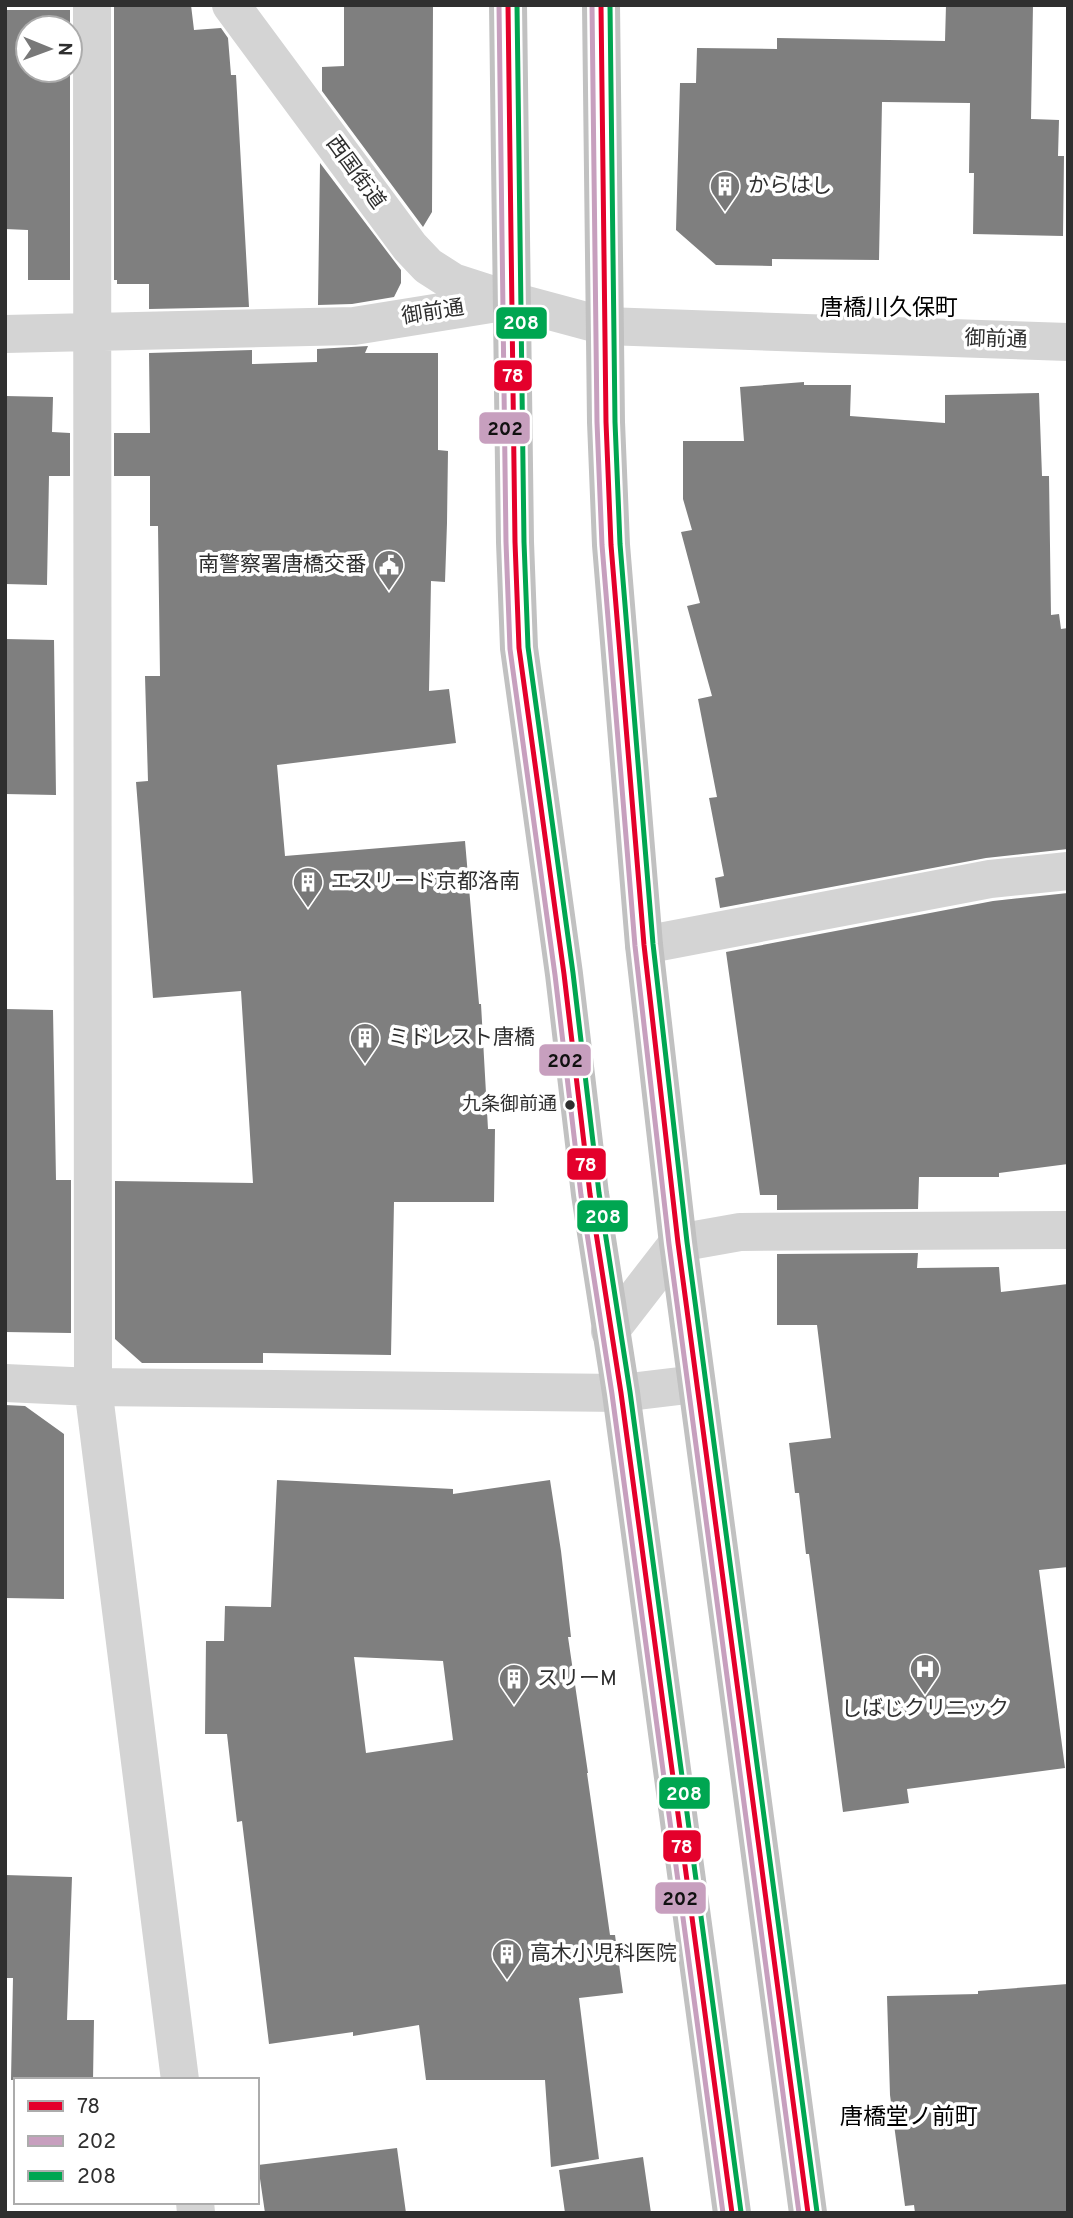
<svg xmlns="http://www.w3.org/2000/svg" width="1073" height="2218" font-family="Overpass,'Noto Sans JP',sans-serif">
<rect width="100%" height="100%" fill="#fff"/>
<!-- building -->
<path fill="#7f7f7f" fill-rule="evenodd" d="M114 5H191L194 30 221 28 228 38 231 75H236L249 307 149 309V284H117V280H114Z
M344 5H433L432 212 423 227 322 91V67L344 66Z
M946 5H1033L1031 119 1059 120 1058 156H1064L1063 236 973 234 974 173H969L970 103 882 102 879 260 772 259V266L716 265 676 230 680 83H696L697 48 777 49V38L945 41Z
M5 10H70V280H28V230L5 229ZM28 28H70V70H28Z
M320 163 401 270V283L394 297 352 304 318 305Z
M368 346 365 353H438V450L448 451 447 523 445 582 431 581 429 691 449 689 456 743 277 765 285 856 465 841 479 1004H481L488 1129H495L494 1202H394L391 1355 263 1353V1363H142L115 1339V1181L253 1183 241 991 153 998 136 782 148 781 145 676H160L158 526H150V476H114V433H150L149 353 252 350V364L317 362V349Z
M804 382V385H851L850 416 945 423V395L1039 393 1042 476H1049L1051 615 1059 614 1061 629 1068 628V849L986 858 720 908 715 878 724 876 709 798 717 797 698 699 712 696 687 606 700 603 681 532 692 530 683 499V441H744L740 387Z
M5 396 53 397 52 432 70 433V476H49L47 585 5 584Z
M5 639 54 640 56 795 5 794Z
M1068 893V1164L999 1173V1177H919L918 1209 777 1210V1195H760L726 952 993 901Z
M5 1009 53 1010 56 1180H71V1333L5 1332Z
M918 1253 917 1268 999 1267 1001 1292 1068 1284V1567L1039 1570 1065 1768 907 1789 909 1803 843 1812 809 1554H806L799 1493H795L789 1443 831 1438 817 1325H777V1254Z
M5 1405 25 1406 64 1434V1599L5 1598Z
M277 1480 453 1489V1494L550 1480 561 1551 571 1637H568L588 1773H587L610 1935H615L623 1993 579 1998 599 2159 551 2167 545 2080H426L419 2025 353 2036V2032L269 2044 242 1821 237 1822 227 1734H205L206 1641H224L225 1606 271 1607ZM354 1657 443 1661 453 1740 366 1753Z
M5 1875 72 1877 67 2020H94L93 2080H11L13 1978H5Z
M1068 1984V2213H915L914 2205 905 2206 890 2095 887 1996 978 1994V1991Z
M397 2148 406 2213H265L258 2165Z
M643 2157 651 2213H565L559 2170Z"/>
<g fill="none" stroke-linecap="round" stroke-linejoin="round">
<!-- minor -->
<path stroke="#d4d4d4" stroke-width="38" d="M92 5 93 1387 180 2080
M231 5 410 247 428 266 453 282 512 301 605 326 1068 342
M5 334 354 326 503 302
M644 945 990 879 1068 871
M610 1331 678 1243 740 1232 1068 1230
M5 1383 93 1387 621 1393 696 1384
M195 2202 196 2213"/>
<!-- highway -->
<path stroke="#c1c1c1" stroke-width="38" d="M508 5 515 542 519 648 564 974 590 1194 621 1393 732 2213
M601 5 606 422 611 545 644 945 678 1243 808 2213"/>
<!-- bus-1 casing -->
<g stroke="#fff" stroke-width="10">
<path id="bus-1" d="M508 5 515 542 519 648 564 974 590 1194 621 1393 732 2213
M601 5 606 422 611 545 644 945 678 1243 808 2213"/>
</g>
<!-- bus-2 casing -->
<g stroke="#fff" stroke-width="10">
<path id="bus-2" d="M499 5 506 542 510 649 555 975 581 1195 612 1394 723 2213
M592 5 597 422 602 545 635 946 669 1244 799 2213"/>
</g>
<!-- bus-3 casing -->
<g stroke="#fff" stroke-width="10">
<path id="bus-3" d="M517 5 524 542 528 647 573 973 599 1193 630 1392 741 2212
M610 5 615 422 620 544 653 944 687 1242 817 2212"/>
</g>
<!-- bus-1 -->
<use href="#bus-1" stroke="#e4002b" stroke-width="5"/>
<!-- bus-2 -->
<use href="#bus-2" stroke="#c79fbe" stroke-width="5"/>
<!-- bus-3 -->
<use href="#bus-3" stroke="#00a651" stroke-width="5"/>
</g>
<!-- icons -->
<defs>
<g id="building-pin" transform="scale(1.575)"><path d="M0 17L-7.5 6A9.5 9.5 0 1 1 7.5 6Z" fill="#787878" stroke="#fff"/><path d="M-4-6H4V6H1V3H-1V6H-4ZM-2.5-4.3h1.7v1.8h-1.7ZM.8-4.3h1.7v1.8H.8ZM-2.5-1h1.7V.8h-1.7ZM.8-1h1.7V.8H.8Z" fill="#fff"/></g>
<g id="civic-pin" transform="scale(1.575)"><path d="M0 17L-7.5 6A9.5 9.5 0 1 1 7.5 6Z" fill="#787878" stroke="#fff"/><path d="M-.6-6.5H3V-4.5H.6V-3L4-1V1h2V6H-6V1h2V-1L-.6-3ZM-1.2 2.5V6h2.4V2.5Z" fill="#fff"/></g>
<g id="hospital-pin" transform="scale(1.575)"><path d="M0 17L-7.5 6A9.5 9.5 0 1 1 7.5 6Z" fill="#787878" stroke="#fff"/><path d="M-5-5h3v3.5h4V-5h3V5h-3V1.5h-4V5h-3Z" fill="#fff"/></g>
</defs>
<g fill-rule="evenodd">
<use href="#building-pin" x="725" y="186"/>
<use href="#civic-pin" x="389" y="565"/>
<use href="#building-pin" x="308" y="882"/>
<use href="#building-pin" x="365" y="1038"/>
<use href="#hospital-pin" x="925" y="1669"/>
<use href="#building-pin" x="514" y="1679"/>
<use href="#building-pin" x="507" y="1954"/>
</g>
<!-- markers -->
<circle fill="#2f2f2f" stroke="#fff" stroke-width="2.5" cx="570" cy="1105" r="6"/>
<g text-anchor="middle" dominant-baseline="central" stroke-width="7" stroke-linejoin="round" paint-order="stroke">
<!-- bus labels -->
<g font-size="19" fill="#2f2f2f" stroke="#fff" text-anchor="end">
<text x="557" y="1105">九条御前通</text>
</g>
<!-- street labels -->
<g font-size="21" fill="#2f2f2f" stroke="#fff">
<text transform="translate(355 173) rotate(54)">西国街道</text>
<text transform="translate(433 313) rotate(-9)">御前通</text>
<text transform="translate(996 340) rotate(2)">御前通</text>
</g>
<!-- poi labels -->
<g font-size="21" fill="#2f2f2f" stroke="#fff" text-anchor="start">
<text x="748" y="186">からはし</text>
<text x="366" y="565" text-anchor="end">南警察署唐橋交番</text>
<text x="331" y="882">エスリード京都洛南</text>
<text x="388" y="1038">ミドレスト唐橋</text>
<text x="537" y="1679">スリーM</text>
<text x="925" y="1709" text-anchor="middle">しばじクリニック</text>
<text x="530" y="1954">高木小児科医院</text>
</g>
<!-- neighbourhood labels -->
<g font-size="23" fill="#000" stroke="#fff">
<text x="889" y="309">唐橋川久保町</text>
<text x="909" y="2118">唐橋堂ノ前町</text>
</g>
</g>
<g stroke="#fff" stroke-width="2.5">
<rect x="495" y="306" width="53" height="34" rx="7" fill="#00a651"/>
<rect x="493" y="359" width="40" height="33" rx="7" fill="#e4002b"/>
<rect x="478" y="411" width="53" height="34" rx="7" fill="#c79fbe"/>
<rect x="538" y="1043" width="54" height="34" rx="7" fill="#c79fbe"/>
<rect x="566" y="1147" width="41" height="34" rx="7" fill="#e4002b"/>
<rect x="576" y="1199" width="53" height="34" rx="7" fill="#00a651"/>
<rect x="658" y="1776" width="53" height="34" rx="7" fill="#00a651"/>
<rect x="662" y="1829" width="40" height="34" rx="7" fill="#e4002b"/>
<rect x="654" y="1881" width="53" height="34" rx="7" fill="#c79fbe"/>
</g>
<g font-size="19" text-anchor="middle" font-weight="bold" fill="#fff">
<text x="521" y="329">208</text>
<text x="513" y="382">78</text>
<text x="586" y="1171">78</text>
<text x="603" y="1223">208</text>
<text x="684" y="1800">208</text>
<text x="682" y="1853">78</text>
</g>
<g font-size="19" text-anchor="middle" font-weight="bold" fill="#111">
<text x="505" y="435">202</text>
<text x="565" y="1067">202</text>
<text x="680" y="1905">202</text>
</g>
<!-- border -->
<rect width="1073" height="2218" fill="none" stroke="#2f2f2f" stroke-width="14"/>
<!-- legend -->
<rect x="14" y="2078" width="245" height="126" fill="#ffffff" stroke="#acacac" stroke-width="2"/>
<rect x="28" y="2101" width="35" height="10" fill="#e4002b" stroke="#acacac" stroke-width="2"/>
<text x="77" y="2113" font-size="21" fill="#2f2f2f">78</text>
<rect x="28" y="2136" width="35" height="10" fill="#c79fbe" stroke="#acacac" stroke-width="2"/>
<text x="77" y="2148" font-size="21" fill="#2f2f2f">202</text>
<rect x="28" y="2171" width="35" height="10" fill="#00a651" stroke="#acacac" stroke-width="2"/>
<text x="77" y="2183" font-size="21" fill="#2f2f2f">208</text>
<!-- north arrow -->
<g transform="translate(49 49) rotate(91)"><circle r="33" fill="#ffffff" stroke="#acacac" stroke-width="2"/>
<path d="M0-5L12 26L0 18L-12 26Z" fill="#787878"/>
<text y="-10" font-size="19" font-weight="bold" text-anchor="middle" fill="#2f2f2f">N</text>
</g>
</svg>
